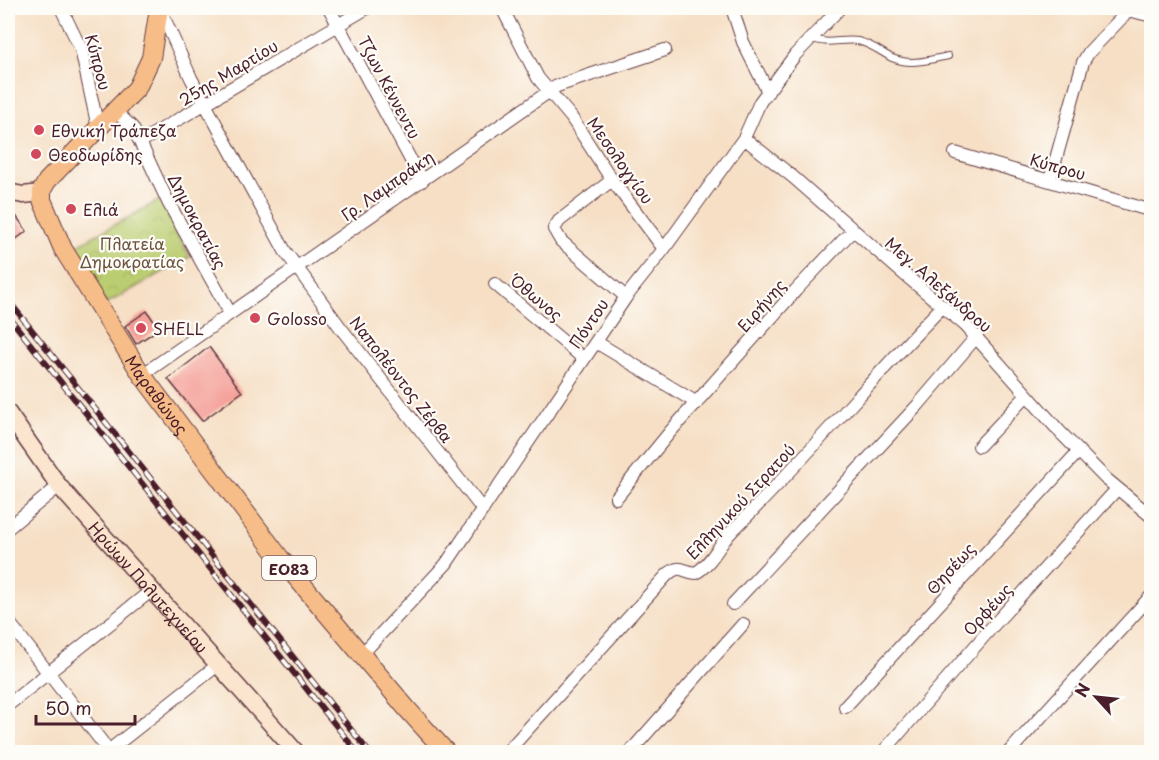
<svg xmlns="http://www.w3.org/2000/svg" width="1159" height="760" font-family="'Playpen Sans',sans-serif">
<defs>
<pattern id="park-crowns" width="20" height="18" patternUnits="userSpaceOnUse" patternTransform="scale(1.5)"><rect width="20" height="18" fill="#bbcd71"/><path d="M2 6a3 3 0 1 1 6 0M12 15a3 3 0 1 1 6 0" fill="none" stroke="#a2b062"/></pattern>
</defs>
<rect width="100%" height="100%" fill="#fdfcf7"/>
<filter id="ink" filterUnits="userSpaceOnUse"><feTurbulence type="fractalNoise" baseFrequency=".0167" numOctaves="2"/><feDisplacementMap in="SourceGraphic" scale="12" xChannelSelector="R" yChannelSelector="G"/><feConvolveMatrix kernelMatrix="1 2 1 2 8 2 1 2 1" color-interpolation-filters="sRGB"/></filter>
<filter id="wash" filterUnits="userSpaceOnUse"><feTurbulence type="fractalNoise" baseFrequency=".008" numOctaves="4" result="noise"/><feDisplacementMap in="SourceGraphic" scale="24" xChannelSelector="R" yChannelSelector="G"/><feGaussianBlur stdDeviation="1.35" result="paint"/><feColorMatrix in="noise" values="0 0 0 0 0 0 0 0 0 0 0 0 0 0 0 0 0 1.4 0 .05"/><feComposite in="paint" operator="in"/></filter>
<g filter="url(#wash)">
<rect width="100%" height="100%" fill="#f6dfc5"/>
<!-- park -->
<path fill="url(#park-crowns)" stroke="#82764e" stroke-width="1.5" d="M160 200 190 257 106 304 74 247Z"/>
<g id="blocks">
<!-- building -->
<path fill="#f49e96" d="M8 205 27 231 8 245Z
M147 311 159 329 136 344 125 326Z
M209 347 242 392 202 421 168 379Z"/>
</g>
</g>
<g filter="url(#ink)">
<use href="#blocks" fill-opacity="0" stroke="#643c42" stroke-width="1.5"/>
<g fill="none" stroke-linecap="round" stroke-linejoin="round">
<!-- lane casing -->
<g stroke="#643c42" stroke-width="8">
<path id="lane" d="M812 38C827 46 842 38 858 41 871 44 881 52 892 58 911 66 929 60 948 56"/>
</g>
<!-- street casing -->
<g stroke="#643c42" stroke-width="14">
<path id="street" d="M61 8 81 49 98 128
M329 8 422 181
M502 8 538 78 571 117 612 180 664 249
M732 8 743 42 768 92
M160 9 191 78 285 251 340 327 483 510
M1128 10 1152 16
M115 111 132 127 140 142 367 8
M744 138 793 177 898 269 966 326 1060 432 1105 478 1152 517
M140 142 168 202 230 313
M955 153 1152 211
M612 180 559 221 554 229 561 241 626 297
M1050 180 1083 62 1089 52 1131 8
M495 284 584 359
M596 342 697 403
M142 375 557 86 665 50
M979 446 1027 395
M616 498 670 432 796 290 853 230
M8 528 59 486
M733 604 918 405 977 336
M8 621 109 751
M361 655 446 564 626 297 664 249 744 138 760 102 795 55 840 8
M8 705 152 590
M845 707 1079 451
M107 752 219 664
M507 752 667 575C681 563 682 572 696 573 712 563 719 544 732 531 806 459 871 379 943 306
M630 752 743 624
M883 752 992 627 1117 489
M1009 752 1152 595"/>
</g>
<!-- secondary casing -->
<g stroke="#643c42" stroke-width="19">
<g id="secondary">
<path d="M8 192 23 195 41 193"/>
<path id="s1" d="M8 413 59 486 296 752"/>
</g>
</g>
<!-- primary casing -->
<g stroke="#643c42" stroke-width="20">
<g id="primary">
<path id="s2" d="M159 8 151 58 137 88 47 181 42 190V200L63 249 142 375 280 558 408 710 446 752"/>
</g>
</g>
<!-- lane -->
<use href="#lane" stroke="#fff" stroke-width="6"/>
<!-- street -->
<use href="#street" stroke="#fff" stroke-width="12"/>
<!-- secondary -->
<use href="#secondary" stroke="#fce5cf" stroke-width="16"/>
<!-- primary -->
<use href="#primary" stroke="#f7bd88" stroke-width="18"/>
<!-- rail casing -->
<g stroke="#4a1f2b" stroke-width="6">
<path id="rail" d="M8 300 369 752
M8 316 357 752"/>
</g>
<!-- rail -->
<use href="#rail" stroke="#fdfcf7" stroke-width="4" stroke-dasharray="11" stroke-linecap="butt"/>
</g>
</g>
<!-- markers -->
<g fill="#d1495b" stroke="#fdfcf7" stroke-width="2">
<circle cx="39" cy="130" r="6"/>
<circle cx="36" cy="154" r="6"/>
<circle cx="71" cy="209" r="6"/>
<circle cx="255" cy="318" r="6"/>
<circle cx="141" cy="328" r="6"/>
</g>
<g text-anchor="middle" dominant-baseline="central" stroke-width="4.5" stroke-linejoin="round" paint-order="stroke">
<!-- shield labels -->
<rect fill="#fdfcf7" stroke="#806168" stroke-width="1.5" x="262" y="556" width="54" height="24" rx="4.5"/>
<g font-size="15" font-weight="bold" fill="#4a1f2b">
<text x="289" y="568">ΕΟ83</text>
</g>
<!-- street labels -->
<g font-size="16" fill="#4a1f2b" stroke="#fdfcf7">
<text transform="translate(99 62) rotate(75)">Κύπρου</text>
<text transform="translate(228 72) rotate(-31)">25ης Μαρτίου</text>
<text transform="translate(390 87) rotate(62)">Τζων Κέννεντυ</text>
<text transform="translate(621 160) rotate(55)">Μεσολογγίου</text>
<text transform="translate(1058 166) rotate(16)">Κύπρου</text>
<text transform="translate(387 185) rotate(-35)">Γρ. Λαμπράκη</text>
<text transform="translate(198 221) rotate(62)">Δημοκρατίας</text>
<text transform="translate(939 284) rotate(41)">Μεγ. Αλεξάνδρου</text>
<text transform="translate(537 297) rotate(40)">Όθωνος</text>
<text transform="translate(761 305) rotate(-49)">Ειρήνης</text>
<text transform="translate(588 323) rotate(-56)">Πόντου</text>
<text transform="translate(402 379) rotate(52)">Ναπολέοντος Ζέρβα</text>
<text stroke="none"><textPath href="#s2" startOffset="460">Μαραθώνος</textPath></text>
<text transform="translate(740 501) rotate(-47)">Ελληνικού Στρατού</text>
<text transform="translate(950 568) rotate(-48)">Θησέως</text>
<text stroke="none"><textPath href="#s1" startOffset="224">Ηρώων Πολυτεχνείου</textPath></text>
<text transform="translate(987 609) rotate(-48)">Ορφέως</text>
</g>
<!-- poi labels -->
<g font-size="16" fill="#4a1f2b" stroke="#fdfcf7" text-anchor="start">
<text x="51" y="130">Εθνική Τράπεζα</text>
<text x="48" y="154">Θεοδωρίδης</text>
<text x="83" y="209">Ελιά</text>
<text x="267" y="318">Golosso</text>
<text x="153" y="328">SHELL</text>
</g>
<!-- park labels -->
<g font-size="16" fill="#6c5340" stroke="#fdfcf7">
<text x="132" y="243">Πλατεία<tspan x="132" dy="18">Δημοκρατίας</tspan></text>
</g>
</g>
<!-- margin -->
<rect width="1159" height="760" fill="none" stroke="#fdfcf7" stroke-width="30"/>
<!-- north arrow -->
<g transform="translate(1096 697) rotate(297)" stroke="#fdfcf7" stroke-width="4.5" paint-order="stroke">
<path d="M0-4.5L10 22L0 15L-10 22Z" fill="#4a1f2b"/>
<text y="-9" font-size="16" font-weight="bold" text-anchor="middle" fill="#4a1f2b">N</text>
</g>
<!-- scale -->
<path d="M36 715v9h99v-9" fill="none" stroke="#4a1f2b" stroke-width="3"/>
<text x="45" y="715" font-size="18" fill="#4a1f2b" stroke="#fdfcf7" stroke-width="4.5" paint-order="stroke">50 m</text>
</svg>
